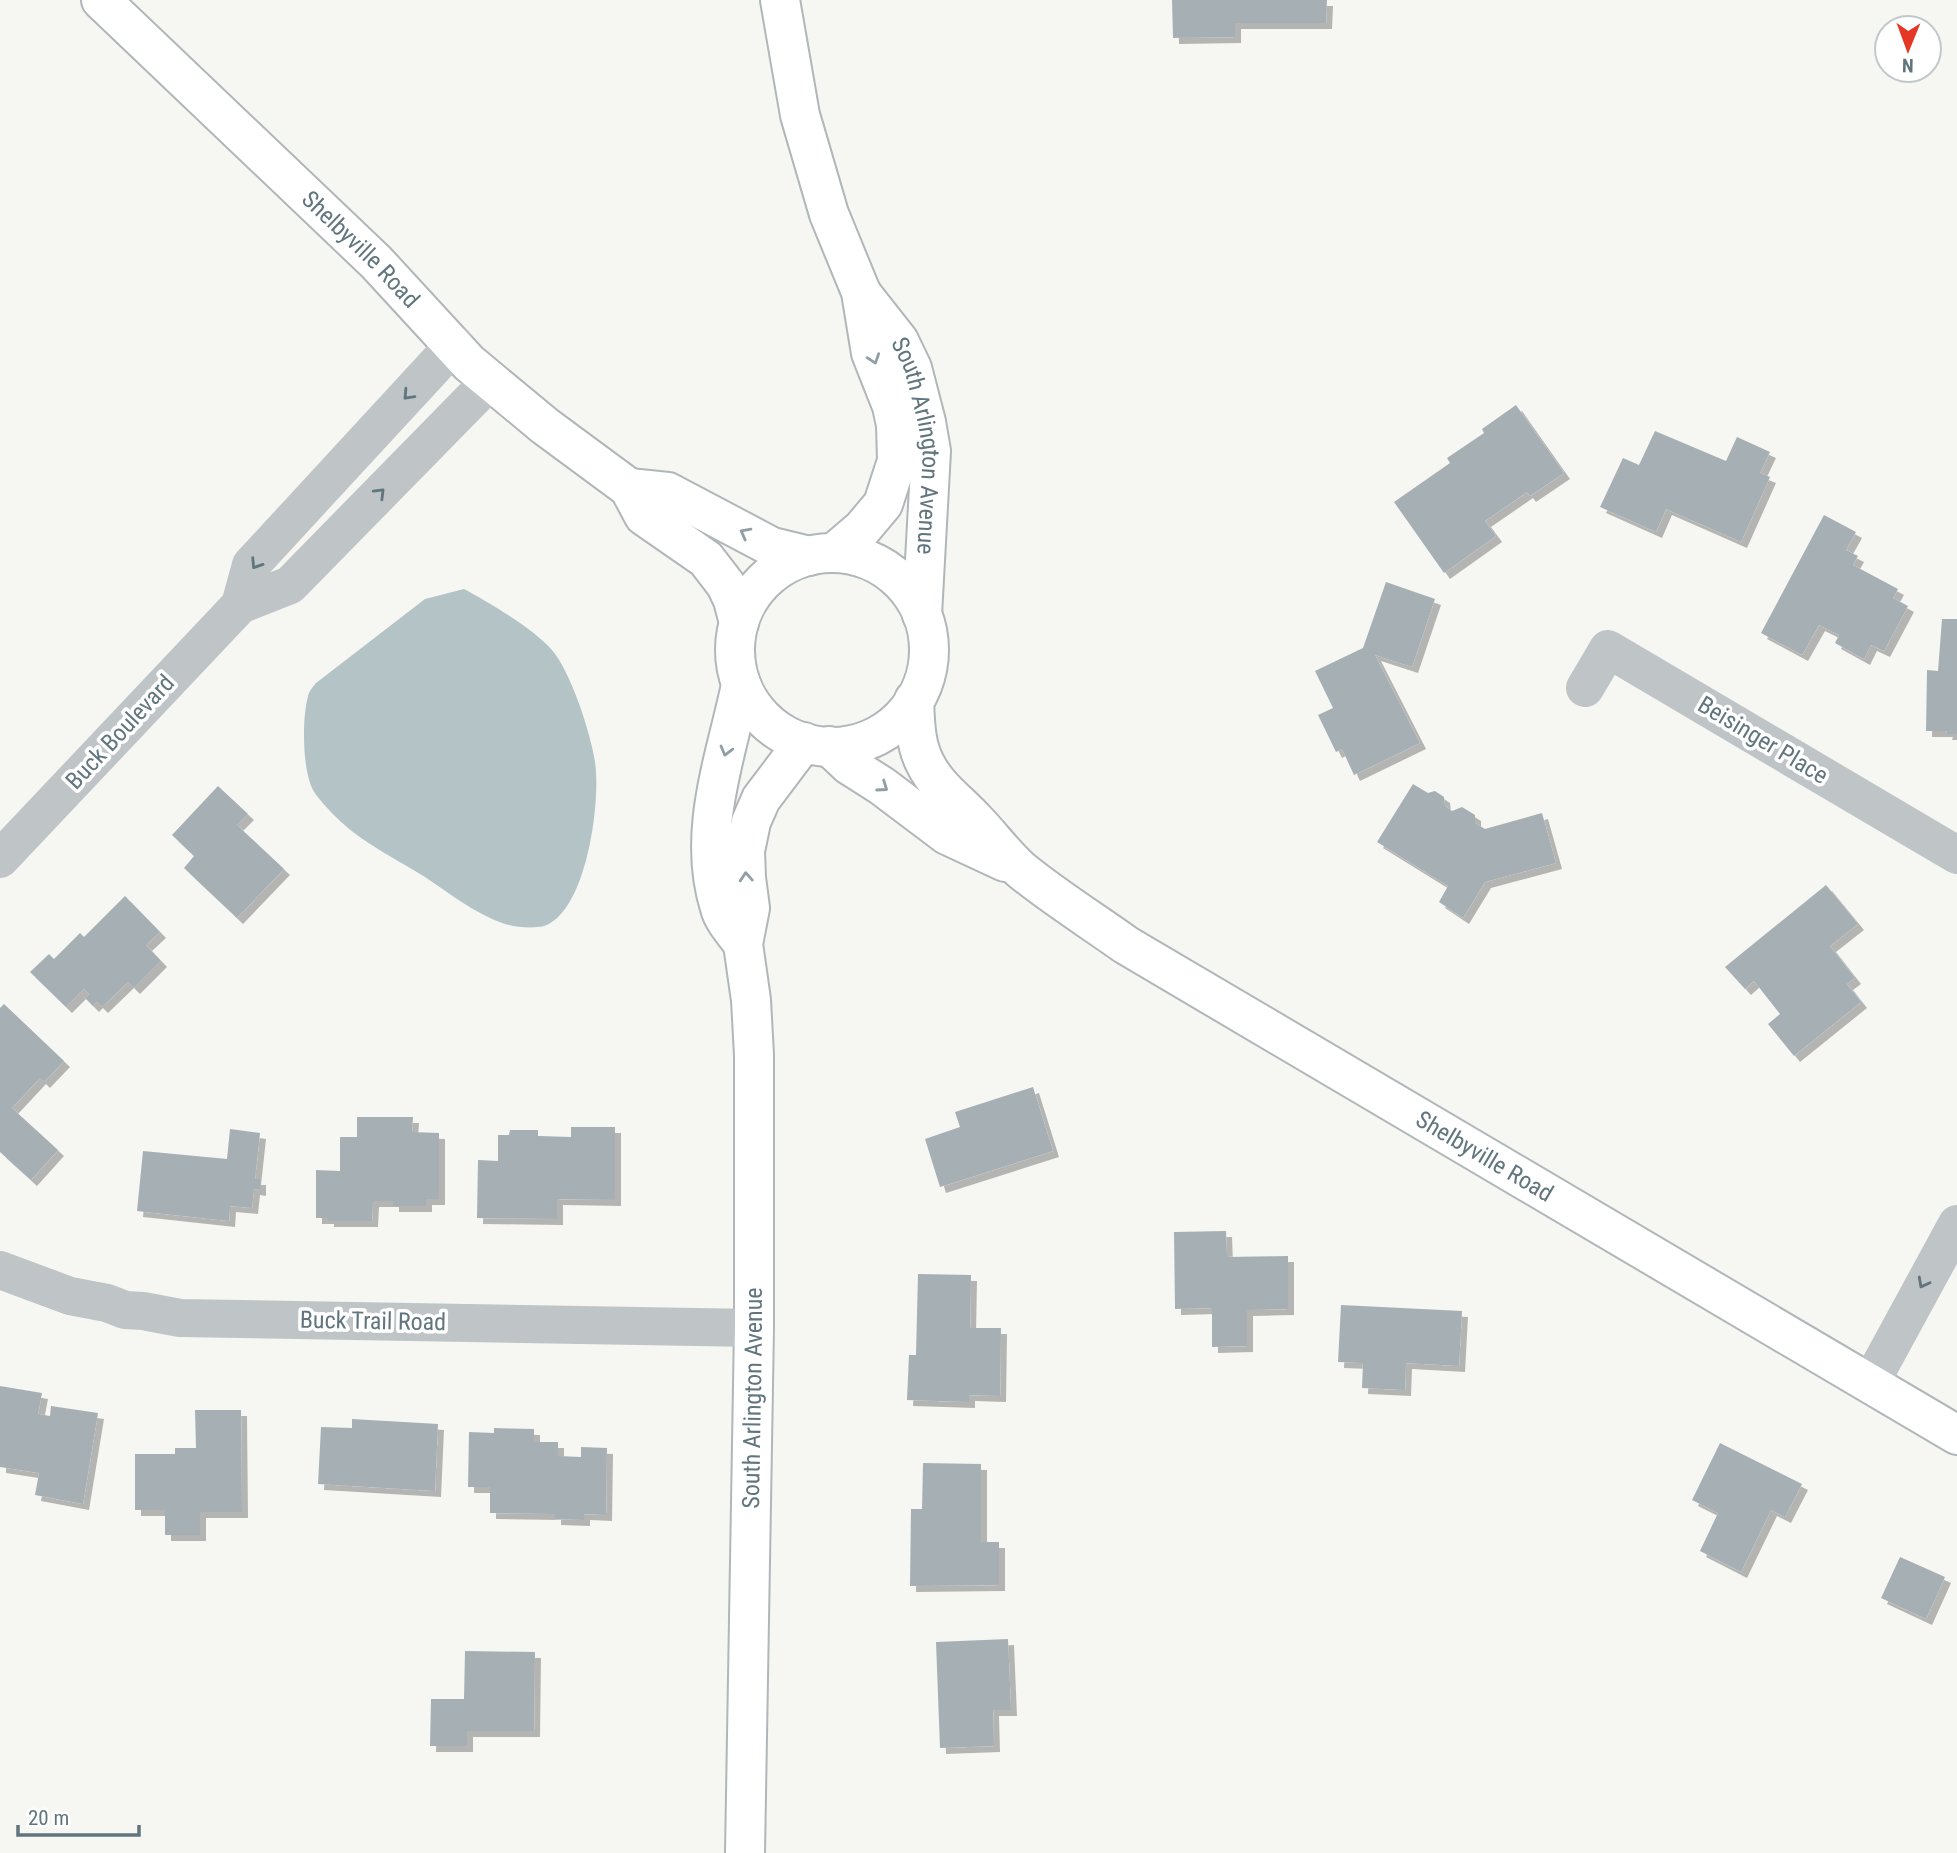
<svg xmlns="http://www.w3.org/2000/svg" width="1957" height="1853" font-family="'Roboto Condensed',sans-serif">
<defs>
<filter id="shadow"><feDropShadow dx="6" dy="6" stdDeviation="0" flood-color="#0004"/></filter>
</defs>
<rect width="100%" height="100%" fill="#f6f6f3"/>
<!-- water -->
<path fill="#b4c4c6" d="M464 589C488 602 534 629 551 649 570 669 591 734 595 762 601 800 587 912 544 926 531 929 514 927 502 923 474 913 449 893 425 877 401 862 375 849 353 832 342 824 319 801 313 790 302 769 302 718 308 696 309 691 313 687 316 683L425 599Z"/>
<!-- building -->
<path fill="#a6b0b4" filter="url(#shadow)" d="M1172 0H1327L1326 23H1235V37L1173 38Z
M1516 405 1564 473 1530 496 1527 492 1485 521 1496 536 1444 573 1394 502 1450 463 1447 458 1484 433 1482 429Z
M1655 431 1726 461 1737 437 1770 452 1760 473 1770 477 1741 542 1666 509 1656 532 1600 507 1623 458 1639 465Z
M1824 515 1856 532 1846 550 1858 556 1853 565 1898 589 1893 598 1908 606 1884 651 1871 645 1864 659 1835 643 1839 635 1819 625 1802 655 1761 633Z
M1386 582 1435 599 1412 667 1375 655 1420 743 1354 775 1342 749 1336 752 1318 715 1333 708 1315 671 1363 648Z
M1942 619H1957V734H1946L1947 731H1926L1927 670 1938 671Z
M1413 784 1428 793 1435 791 1444 797 1445 806 1452 811 1462 807 1475 815V823L1485 829 1542 813 1556 863 1485 882 1463 918 1439 902 1448 886 1377 842Z
M218 786 248 814 237 825 284 869 237 918 184 868 194 856 172 835Z
M1826 885 1858 924 1830 946 1855 978 1847 984 1861 1002 1794 1056 1768 1024 1780 1014 1754 981 1745 989 1725 967Z
M125 896 160 932 146 945 161 961 134 988 128 982 102 1007 97 1002 93 1006 85 998 89 994 84 989 66 1007 30 972 49 954 54 959 80 933 84 937Z
M4 1004 64 1061 44 1082 40 1078 12 1108 58 1150 31 1180 0 1152V1008Z
M1033 1087 1053 1151 940 1187 925 1139 960 1127 955 1112Z
M357 1117H413L412 1132 439 1133V1199H426V1206H393V1201H373L372 1221H328V1218H316V1170L340 1171V1137H357Z
M571 1127H615V1200L557 1199V1219L477 1218 478 1160 498 1161V1135H509L510 1130H538V1136L571 1137Z
M230 1129 260 1133 255 1179H260V1190L254 1189 252 1208 230 1206 229 1221 137 1211 143 1151 227 1159Z
M1226 1231 1227 1257 1288 1256V1309L1247 1310V1346L1212 1347V1308L1175 1309 1174 1232Z
M918 1274 971 1275 970 1328H1001L1000 1396 969 1395V1402L907 1400 909 1355H916Z
M1341 1305 1462 1311 1459 1366 1406 1363 1405 1390 1362 1388 1363 1363 1338 1362Z
M0 1386 42 1393 38 1414 50 1416 51 1406 98 1413 83 1504 35 1495 39 1473 0 1467Z
M195 1410H241L242 1512H200V1535H165V1510H135V1454H175V1448H196Z
M352 1419 438 1424 435 1491 318 1484 321 1427 352 1428Z
M494 1428 534 1429V1442H558V1456L581 1457V1447L607 1448 606 1515 584 1514V1520L555 1519V1514L490 1513V1487H468L469 1432 494 1433Z
M1720 1443 1802 1484 1785 1517 1771 1510 1741 1572 1700 1551 1718 1513 1692 1500Z
M923 1463 981 1464V1542H999V1585L910 1586 911 1509H922Z
M1900 1557 1945 1577 1926 1619 1881 1598Z
M1008 1639 1011 1710H993L994 1746 940 1748 936 1642Z
M465 1651 535 1652 534 1731H467V1746H430L431 1699H464Z"/>
<g fill="none" stroke-linecap="round" stroke-linejoin="round">
<!-- major casing -->
<g stroke="#b0b6b9" stroke-width="42">
<g id="major">
<path id="s1" d="M101 0 376 262 469 363 545 426 629 488 644 516 706 559 726 585 733 600 739 623"/>
<path d="M780 0 800 115 829 214 861 292 871 353 892 406 896 425 897 461 883 504 862 529 834 553"/>
<path id="s2" d="M862 294 899 341 912 368 926 422 931 451 922 615"/>
<path d="M629 488 668 492 772 547 809 556"/>
<circle cx="832" cy="650" r="97"/>
<path d="M741 685C726 757 696 833 720 908 723 920 735 933 743 944"/>
<path id="s3" d="M914 700C915 721 915 744 925 763 936 786 957 801 974 819 990 835 1004 855 1021 870 1054 897 1091 920 1126 945L1957 1435"/>
<path d="M829 746 849 765 882 786 947 835 1005 862"/>
<path id="s4" d="M745 1853 754 1328V1055L751 1000 743 944 750 908 746 878 745 851 751 822 761 799 804 742"/>
</g>
</g>
<!-- minor -->
<path stroke="#bfc4c7" stroke-width="38" d="M454 345 251 565 240 605 290 585 490 381
M1585 688 1608 649 1957 855
M0 859 240 605
M0 1270 70 1296 107 1303 125 1310 143 1311 180 1318 754 1328
M1871 1382 1957 1224"/>
<!-- major -->
<use href="#major" stroke="#fff" stroke-width="38"/>
</g>
<!-- one-way arrows -->
<defs><path id="oneway-chevron" d="M-2-3.5L2.5 0L-2 3.5" fill="none" stroke-width="1.6" stroke-linecap="round" stroke-linejoin="round" transform="scale(1.75)"/></defs>
<g stroke="#909ea5">
<use href="#oneway-chevron" transform="translate(874 359) rotate(71)"/>
<use href="#oneway-chevron" transform="translate(745 533) rotate(-152)"/>
<use href="#oneway-chevron" transform="translate(726 751) rotate(105)"/>
<use href="#oneway-chevron" transform="translate(883 787) rotate(35)"/>
<use href="#oneway-chevron" transform="translate(746 877) rotate(-94)"/>
</g>
<g stroke="#61757e">
<use href="#oneway-chevron" transform="translate(408 395) rotate(133)"/>
<use href="#oneway-chevron" transform="translate(380 493) rotate(-45)"/>
<use href="#oneway-chevron" transform="translate(256 564) rotate(123)"/>
<use href="#oneway-chevron" transform="translate(1923 1283) rotate(118)"/>
</g>
<g text-anchor="middle" dominant-baseline="central" stroke-width="7" stroke-linejoin="round" paint-order="stroke">
<!-- street labels -->
<g font-size="24" fill="#61757e" stroke="#fff">
<text stroke="none"><textPath href="#s1" startOffset="360">Shelbyville Road</textPath></text>
<text stroke="none"><textPath href="#s2" startOffset="168">South Arlington Avenue</textPath></text>
<text transform="translate(120 732) rotate(-47)">Buck Boulevard</text>
<text transform="translate(1763 740) rotate(31)">Beisinger Place</text>
<text stroke="none"><textPath href="#s3" startOffset="754">Shelbyville Road</textPath></text>
<text transform="translate(373 1321) rotate(1)">Buck Trail Road</text>
<text stroke="none"><textPath href="#s4" startOffset="455">South Arlington Avenue</textPath></text>
</g>
</g>
<!-- north arrow -->
<g transform="translate(1908 49) rotate(181)"><circle r="33" fill="#ffffff" stroke="#c0c8cb" stroke-width="2"/>
<path d="M0-5L12 26L0 18L-12 26Z" fill="#e43725"/>
<text y="-10" font-size="19" font-weight="bold" text-anchor="middle" fill="#61757e">N</text>
</g>
<!-- scale -->
<path d="M18 1825v10h121v-10" fill="none" stroke="#61757e" stroke-width="3.5"/>
<text x="28" y="1825" font-size="21" fill="#61757e" stroke="#ffffff" stroke-width="5" paint-order="stroke">20 m</text>
</svg>
